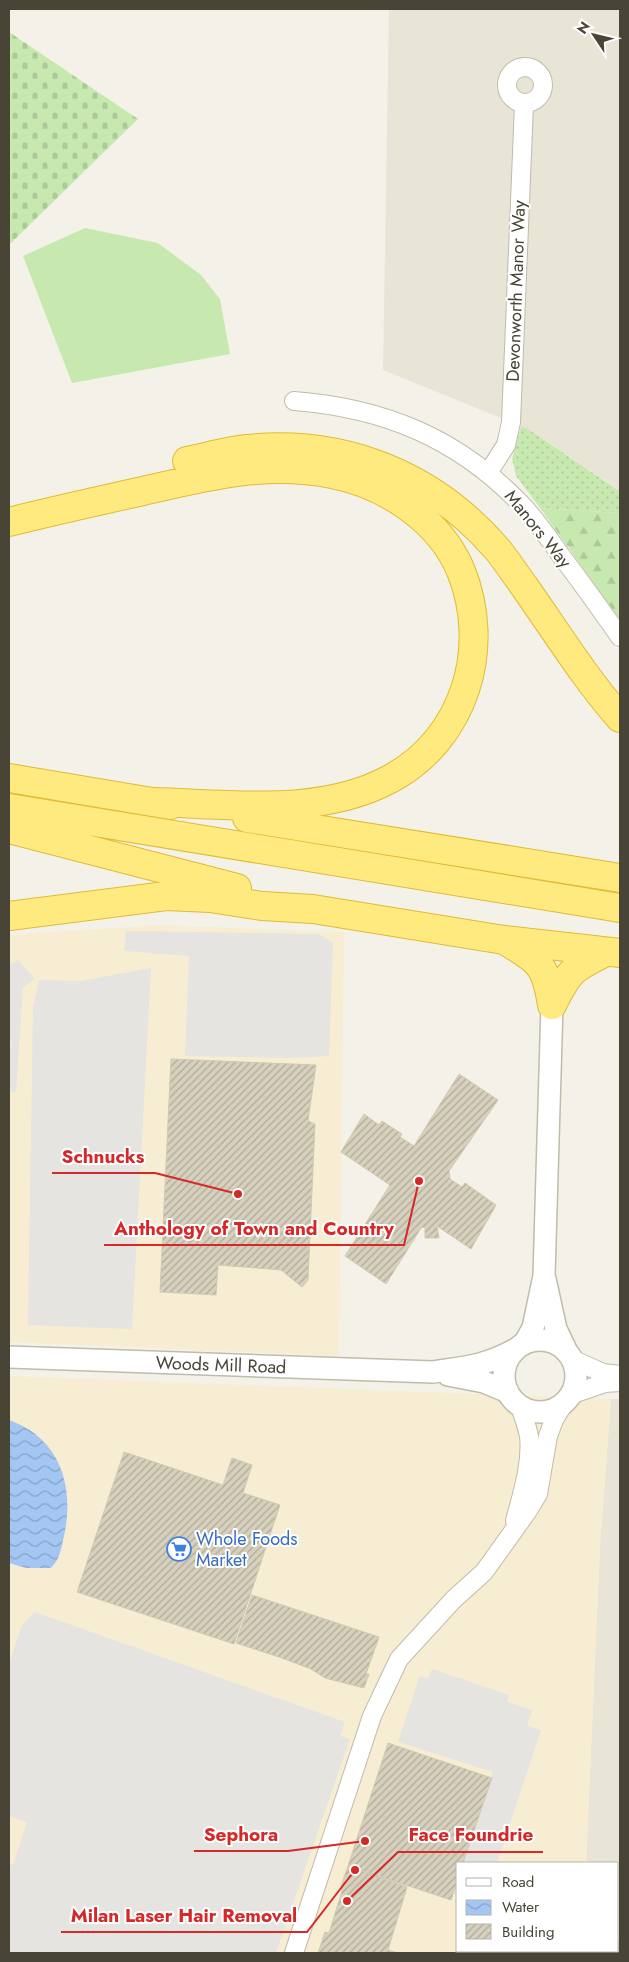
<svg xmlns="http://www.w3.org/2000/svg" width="629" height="1962" font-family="Jost,sans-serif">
<defs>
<pattern id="grass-dots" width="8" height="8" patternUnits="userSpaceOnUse" patternTransform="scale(1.25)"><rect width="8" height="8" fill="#c7e9b0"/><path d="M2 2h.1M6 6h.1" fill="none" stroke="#acc998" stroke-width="1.8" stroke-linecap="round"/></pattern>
<pattern id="forest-firs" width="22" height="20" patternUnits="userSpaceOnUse" patternTransform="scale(1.25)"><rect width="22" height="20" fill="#c7e9b0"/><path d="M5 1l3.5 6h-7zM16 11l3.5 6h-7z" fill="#acc998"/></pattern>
<pattern id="cemetery-stones" width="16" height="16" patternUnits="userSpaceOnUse" patternTransform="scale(1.25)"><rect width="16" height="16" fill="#c7e9b0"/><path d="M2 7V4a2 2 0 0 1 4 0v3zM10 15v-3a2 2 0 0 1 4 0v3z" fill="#acc998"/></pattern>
<pattern id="water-waves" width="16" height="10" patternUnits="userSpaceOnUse" patternTransform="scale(1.25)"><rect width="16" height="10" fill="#a4c6f2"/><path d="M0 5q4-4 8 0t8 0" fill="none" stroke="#88a2c5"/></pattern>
<pattern id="building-hatch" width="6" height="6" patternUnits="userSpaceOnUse" patternTransform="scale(1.25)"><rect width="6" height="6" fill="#d6d0bd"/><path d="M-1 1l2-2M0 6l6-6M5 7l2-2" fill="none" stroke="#b0aa9a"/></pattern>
</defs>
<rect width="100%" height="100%" fill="#f4f2e8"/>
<!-- residential -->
<path fill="#e8e5d6" d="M389 9H620V487L619 490 528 429 383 370Z
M611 1399H620V1953H582V1951H618V1863H586L600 1545Z"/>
<!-- commercial -->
<path fill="#f6edd3" d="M158 925 344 932 339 1356 9 1342V935Z
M9 1376 611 1399 600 1545 586 1863H458V1951H582V1953H9Z"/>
<!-- grass -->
<path fill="url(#grass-dots)" d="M521 426 528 429 618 490 620 487V513L540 508 516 476 512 459Z"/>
<!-- forest -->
<path fill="url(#forest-firs)" d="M540 508 620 513V620Z"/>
<!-- cemetery -->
<path fill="url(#cemetery-stones)" d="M9 32 138 119 9 245Z"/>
<!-- pitch -->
<path fill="#c7e9b0" d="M85 228 158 243 201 275 220 299 230 354 72 383 23 256Z"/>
<!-- parking -->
<path fill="#e5e4e0" d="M126 931 319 934 333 943 329 1056 290 1058 185 1056 189 956 124 951Z
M18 960 35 979 23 987 16 1092 9 1091V1048L12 1047 9 1033V965Z
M151 968 132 1329 28 1325 33 1007 39 980 81 981Z
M35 1612 345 1722 340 1736 350 1739 276 1953H9V1863L13 1865 27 1822 9 1816V1664L22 1625Z
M432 1669 509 1695 507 1702 532 1710 527 1726 541 1730 497 1863H464L493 1772 398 1742 420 1676 428 1678Z"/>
<!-- water -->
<path fill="url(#water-waves)" d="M9 1420C60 1438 75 1486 64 1536 61 1549 60 1559 51 1568H26L9 1563Z"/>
<!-- building -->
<path fill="url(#building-hatch)" stroke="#d1c9b0" d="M171 1059 316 1065 308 1121 315 1124 308 1280 302 1287 281 1270 218 1265 216 1295 160 1292Z
M459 1074 498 1100 449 1171 450 1179 462 1187 465 1183 496 1205 471 1249 437 1226 439 1238H425V1227L421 1228 386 1284 345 1256 390 1185 341 1152 364 1114 379 1125 382 1121 402 1134 400 1137 414 1146Z
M124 1452 223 1485 232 1458 252 1465 243 1493 280 1505 234 1644 77 1592Z
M252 1595 379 1637 366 1674H369L364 1688 325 1678 311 1669 279 1657 236 1643Z
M388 1743 492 1778 463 1863H458V1880L451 1900 348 1866Z
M348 1866 407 1887 388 1950 398 1953H318L325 1932 329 1933 342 1891 341 1886Z
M618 1941H620V1953H615L616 1951H618Z"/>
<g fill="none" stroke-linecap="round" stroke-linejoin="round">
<!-- minor casing -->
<g stroke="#c0bcaa" stroke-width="20">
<path id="minor" d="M507 85a18 18 0 1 1 36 0a18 18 0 1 1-36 0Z
M294 401C384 408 457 438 520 503 536 519 549 539 562 557 582 583 601 610 620 637
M488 473 506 445 511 422 524 104
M572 1359 603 1373 620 1375
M570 1395 605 1383 620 1382
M515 1521C522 1494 532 1464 529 1436 527 1426 523 1416 520 1406
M294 1953 372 1716 399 1659 454 1599 484 1572 527 1512 538 1494 548 1436 554 1420 564 1403"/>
</g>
<!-- tertiary casing -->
<g stroke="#c0bcaa" stroke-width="24">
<path id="tertiary" d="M545 1279 556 1329 567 1352
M504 1376a36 36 0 1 1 72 0a36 36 0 1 1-72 0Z
M524 1344 533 1328 544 1276 552 1005
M9 1357 433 1372C466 1367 486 1366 516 1349
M448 1375 484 1382 508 1392"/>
</g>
<!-- trunk casing -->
<g stroke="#e0bb36" stroke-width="30">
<path id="trunk" d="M187 461C207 457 227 451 247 449 344 439 433 475 497 549 507 561 515 574 524 586 555 630 584 677 620 718
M9 522C53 511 98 501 143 491 208 476 265 461 332 474 385 484 440 520 461 571 492 648 465 739 390 779 320 817 230 804 153 802
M9 778 170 805
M9 808 620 908
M247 818 620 878
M9 829 237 888
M9 916 166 896 210 898 262 906 313 909 504 940 620 953
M507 942C541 961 546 967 552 1005
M552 1005C569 971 571 969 606 952"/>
</g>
<!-- minor -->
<use href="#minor" stroke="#fff" stroke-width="18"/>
<!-- tertiary -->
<use href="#tertiary" stroke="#fff" stroke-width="21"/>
<!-- trunk -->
<use href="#trunk" stroke="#ffea7f" stroke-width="28"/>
</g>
<!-- icons -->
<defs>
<g id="supermarket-ring" transform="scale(1.25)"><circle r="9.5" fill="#fff" stroke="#3f7fe0" stroke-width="1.5"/><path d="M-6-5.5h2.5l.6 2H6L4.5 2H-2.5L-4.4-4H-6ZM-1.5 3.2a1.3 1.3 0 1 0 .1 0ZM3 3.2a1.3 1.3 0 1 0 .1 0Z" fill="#3f7fe0"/></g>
</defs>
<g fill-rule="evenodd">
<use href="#supermarket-ring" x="179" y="1549"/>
</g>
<g text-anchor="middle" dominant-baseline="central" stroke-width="4" stroke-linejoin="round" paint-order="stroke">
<!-- street labels -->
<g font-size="18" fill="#484436" stroke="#fff">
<text transform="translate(516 291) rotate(-88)">Devonworth Manor Way</text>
<text transform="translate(538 529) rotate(51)">Manors Way</text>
<text transform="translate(221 1365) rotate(2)">Woods Mill Road</text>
</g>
<!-- shop labels -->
<g font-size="18" fill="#366cbe" stroke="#fff" text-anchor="start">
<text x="196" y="1539">Whole Foods<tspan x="196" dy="21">Market</tspan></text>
</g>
</g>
<!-- callouts -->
<path fill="none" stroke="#d62828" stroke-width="2" d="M238 1194L155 1173H52M419 1181L404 1245H104M365 1841L288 1851H194M347 1901L398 1852H543M355 1870L307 1932H61"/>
<g fill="#d62828" stroke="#fff" stroke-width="2">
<circle cx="238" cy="1194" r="5"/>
<circle cx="419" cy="1181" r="5"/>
<circle cx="365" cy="1841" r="5"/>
<circle cx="347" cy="1901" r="5"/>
<circle cx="355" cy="1870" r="5"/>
</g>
<g font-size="19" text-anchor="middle" font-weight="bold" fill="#d62828" stroke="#fff" stroke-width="4" stroke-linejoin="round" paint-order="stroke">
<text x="103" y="1163">Schnucks</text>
<text x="254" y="1235">Anthology of Town and Country</text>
<text x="241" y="1841">Sephora</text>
<text x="471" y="1841">Face Foundrie</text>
<text x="184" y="1922">Milan Laser Hair Removal</text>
</g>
<!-- border -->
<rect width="629" height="1962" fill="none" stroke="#484436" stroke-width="20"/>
<!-- legend -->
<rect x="456" y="1862" width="162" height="90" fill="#ffffff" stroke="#b6b4af"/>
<rect x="466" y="1878" width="25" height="8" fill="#ffffff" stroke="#b6b4af"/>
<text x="502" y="1887" font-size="15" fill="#484436">Road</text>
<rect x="466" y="1900" width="25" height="15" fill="url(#water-waves)" stroke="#b6b4af"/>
<text x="502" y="1912" font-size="15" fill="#484436">Water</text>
<rect x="466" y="1924" width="25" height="15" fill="url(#building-hatch)" stroke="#b6b4af"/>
<text x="502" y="1937" font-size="15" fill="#484436">Building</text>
<!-- north arrow -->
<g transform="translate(594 35) rotate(305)" stroke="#ffffff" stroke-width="4" paint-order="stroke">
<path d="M0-4L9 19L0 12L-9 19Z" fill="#484436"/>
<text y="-8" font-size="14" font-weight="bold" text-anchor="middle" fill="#484436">N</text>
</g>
</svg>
